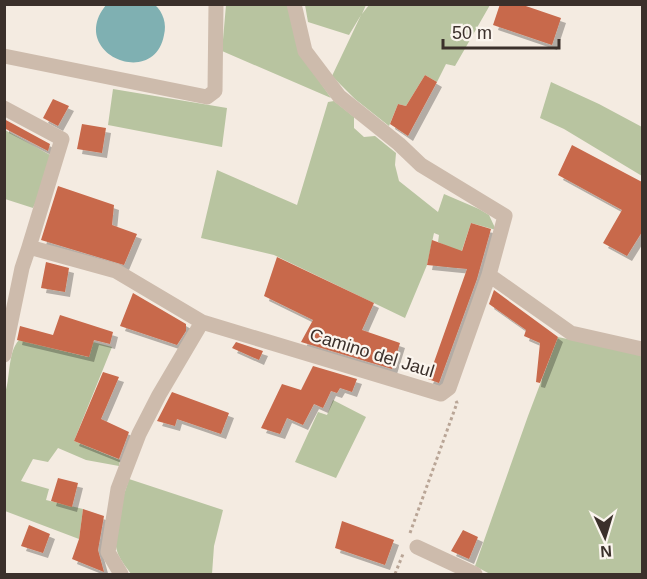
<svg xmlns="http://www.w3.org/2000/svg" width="647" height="579" font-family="Arial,sans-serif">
<defs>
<filter id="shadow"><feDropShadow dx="5" dy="5" stdDeviation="0" flood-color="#0004"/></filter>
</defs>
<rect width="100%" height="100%" fill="#f4ebe1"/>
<!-- green -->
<path fill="#b8c4a0" d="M226 5H288L302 56 331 98 222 51Z
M305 5H366L362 14 369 5H490L455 66 446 64 437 82 425 75 406 106 398 104 389 126 355 99 332 76 361 15 349 35 308 22Z
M551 82 599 104 642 127V176L564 129 540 118Z
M113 89 227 108 222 147 108 125Z
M334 101 354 117V128L364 137 375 136 396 153 395 165 399 181 438 212 444 194 479 209 489 215 496 230 471 223 456 268 439 266 444 245 438 242 439 235 434 233 427 265 405 318 274 255 201 238 217 170 297 205 328 102Z
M5 130 52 156 41 191 33 208 5 199Z
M558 337 642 355V574H490L475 566 528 416Z
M19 340 88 357 93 342 112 347 74 441 120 460 119 466 86 460 58 448 48 462 33 459 21 481 49 489 46 500 83 509 79 539 5 511 4 396C11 379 7 353 19 340Z
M333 400 366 417 336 478 295 462 318 412 327 415Z
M129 479 223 510 214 546 212 574H131C127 568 121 561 118 554 109 530 122 502 129 479Z"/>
<!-- water -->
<path fill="#7fb0b2" d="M106 5H155C163 12 167 24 164 35 154 90 67 53 106 5Z"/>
<!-- building -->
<path fill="#c8694b" filter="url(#shadow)" d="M500 4H520L561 18 552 45 493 25Z
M425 75 437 82 408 136 390 124 398 104 406 106Z
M53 99 69 106 58 126 43 118Z
M4 119 50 144 48 151 4 128Z
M82 124 106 128 102 153 77 149Z
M572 145 642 182V232L627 256 603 243 622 210 558 175Z
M58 186 114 205 112 225 137 234 124 265 41 240Z
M471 223 491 229 477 279 439 383 428 379 467 269 427 265 432 240 462 251Z
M277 257 374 303 362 330 400 343 392 369 301 342 313 320 264 296Z
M46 262 69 268 65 292 41 288Z
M494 290 558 337 540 383 536 382 540 343 524 336 526 330 489 304Z
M133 293 186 324V331L177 345 120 326Z
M60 315 113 332 110 344 94 340 89 357 17 340 20 326 53 335Z
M236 342 263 351 259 360 232 348Z
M313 366 357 379 352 392 340 388 337 393 331 391 323 408 314 404 303 425 287 418 280 434 261 428 282 384 301 390Z
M103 372 119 377 101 419 129 432 119 459 74 441Z
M172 392 229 413 221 434 177 419 175 426 157 421Z
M58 478 78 483 72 507 51 501Z
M83 509 104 516 98 550 104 572 72 559 79 539Z
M342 521 394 540 385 565 335 548Z
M29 525 50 534 43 553 21 546Z
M463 530 478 537 469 559 451 551Z"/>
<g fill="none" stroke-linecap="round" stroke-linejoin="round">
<!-- path -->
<path stroke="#b9a596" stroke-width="3" stroke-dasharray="3 3" stroke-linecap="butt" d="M410 533 457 403 456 401
M395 574 403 554"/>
<!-- minor -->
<path stroke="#cdbbac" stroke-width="15" d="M294 4 305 51 339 96 399 144 421 165 505 216 489 275 571 333 642 349
M4 56 207 97 215 91 216 4
M4 108 62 139 29 247 116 271 202 322 441 394 449 388 489 275
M4 355 22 268 29 247
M417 547 475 574
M121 574 108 552 118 489 139 434 159 395 202 322"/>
</g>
<g text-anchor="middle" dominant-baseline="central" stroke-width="4.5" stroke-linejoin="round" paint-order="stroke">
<!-- street labels -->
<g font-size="18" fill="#3b302b" stroke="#fbf5ee">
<text transform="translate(372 353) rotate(17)">Camino del Jaul</text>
</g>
</g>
<!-- border -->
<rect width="647" height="579" fill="none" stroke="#3b302b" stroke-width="12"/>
<!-- north arrow -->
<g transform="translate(605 537) rotate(176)" stroke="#fbf5ee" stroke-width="4.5" paint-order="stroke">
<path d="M0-4.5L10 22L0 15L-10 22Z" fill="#3b302b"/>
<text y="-9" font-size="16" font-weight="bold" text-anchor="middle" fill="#3b302b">N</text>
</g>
<!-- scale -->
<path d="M443 39v9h116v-9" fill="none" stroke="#3b302b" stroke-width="3"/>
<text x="452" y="39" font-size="18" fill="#3b302b" stroke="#fbf5ee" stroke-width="4.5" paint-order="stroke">50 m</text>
</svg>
